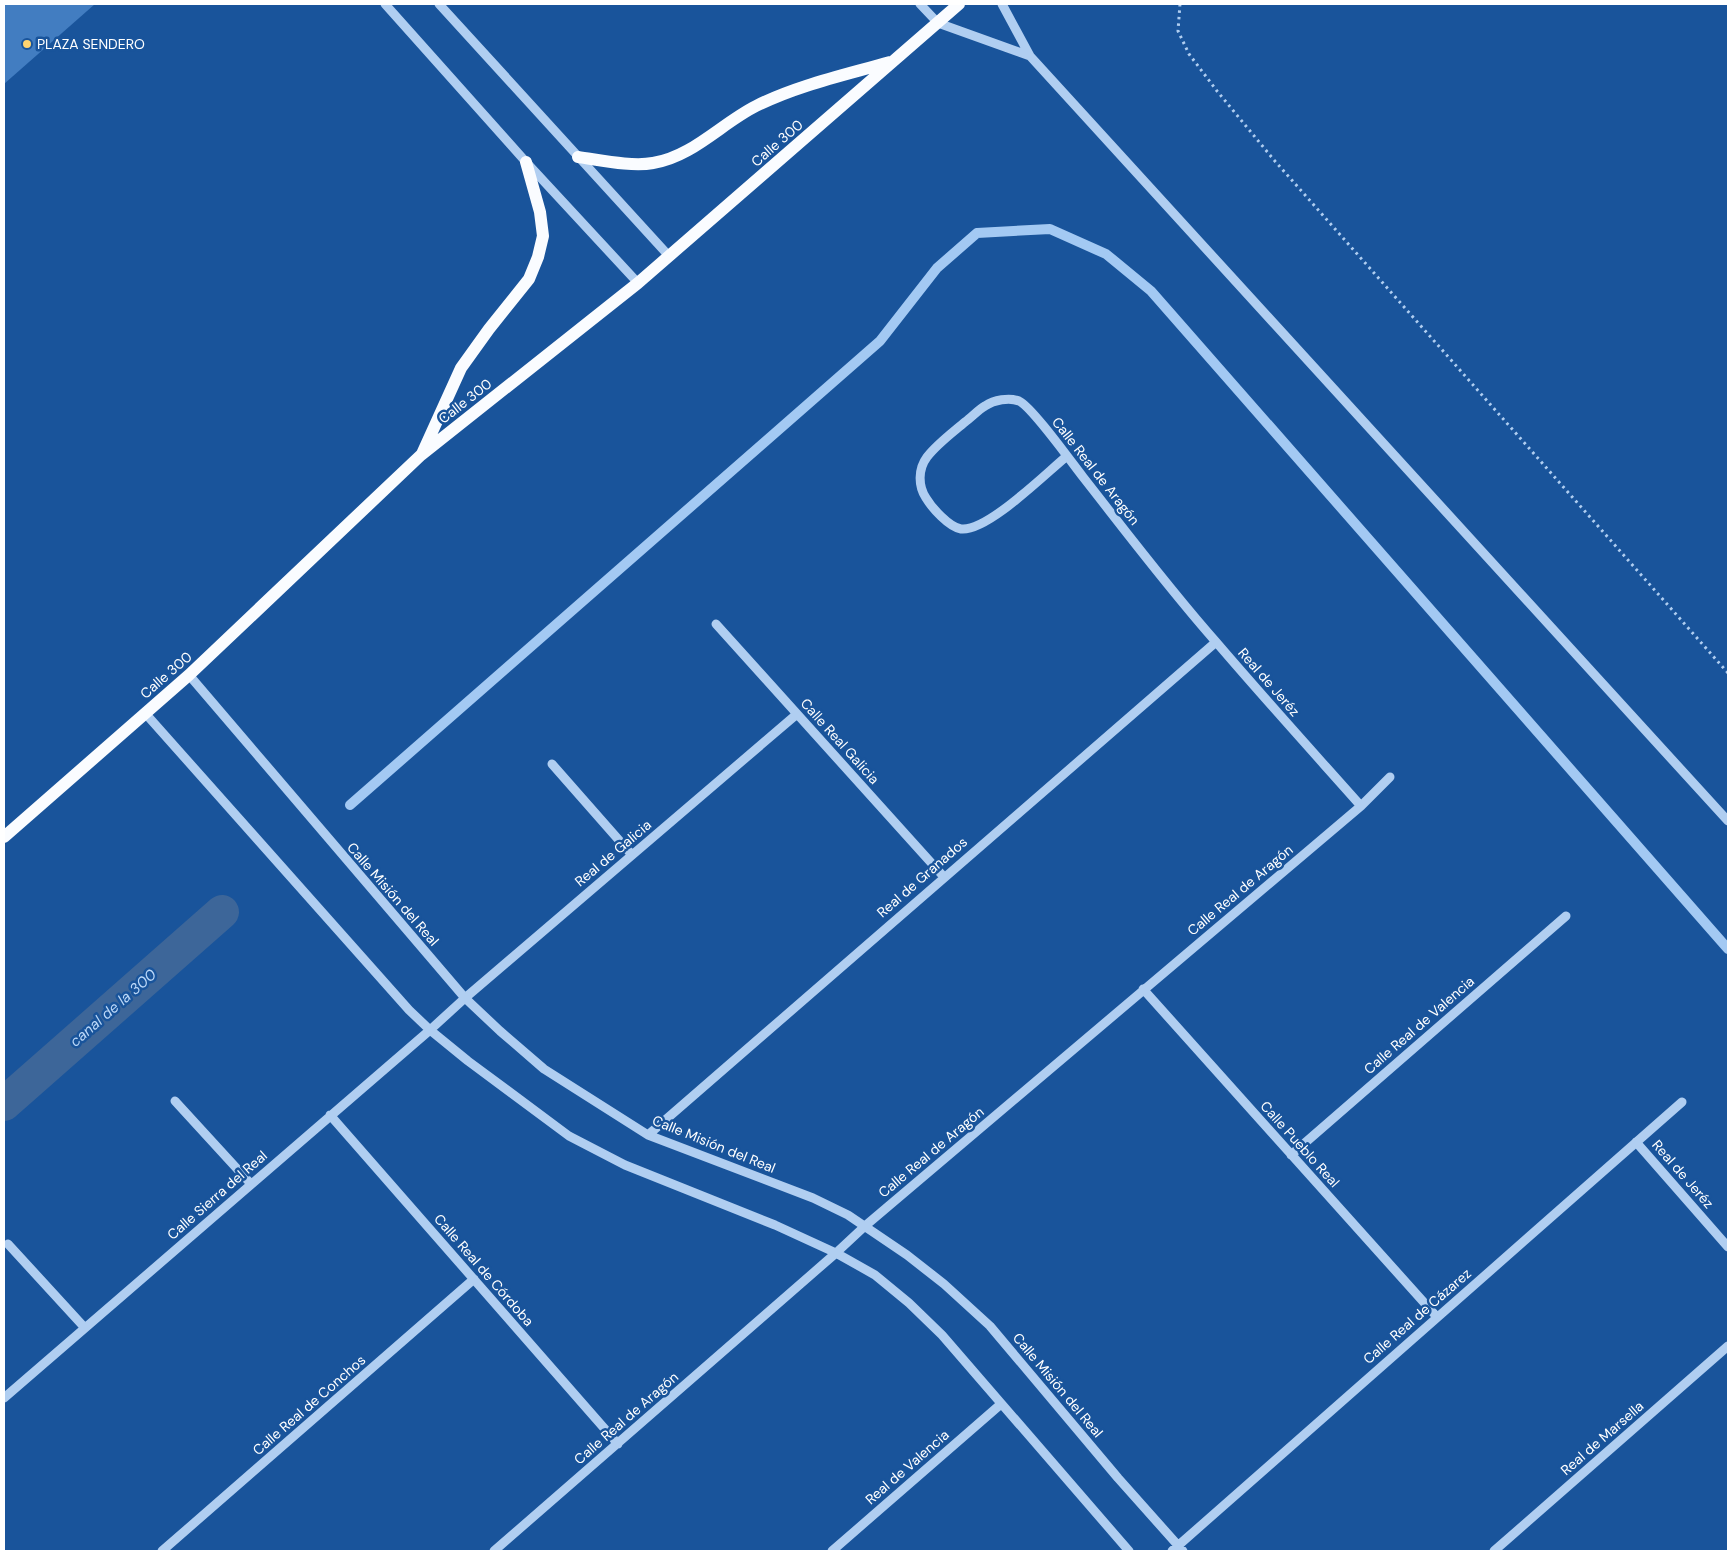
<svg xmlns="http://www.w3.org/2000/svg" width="1732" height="1555" font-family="'DM Sans',sans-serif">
<rect width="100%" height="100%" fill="#19549b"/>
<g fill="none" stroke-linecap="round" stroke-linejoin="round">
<!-- stream -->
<path stroke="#a3c9f3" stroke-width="10" d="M350 805 880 341 937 268 977 233 1050 229 1106 254 1151 291 1728 949"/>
<!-- canal -->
<path stroke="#3d6699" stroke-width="34" d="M4 1104 222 912"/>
</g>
<!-- building -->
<path fill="#427dc1" d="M4 4H95L4 84Z"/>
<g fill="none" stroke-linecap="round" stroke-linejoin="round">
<!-- path -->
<path stroke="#b0cef1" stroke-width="3" stroke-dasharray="2.5 4" stroke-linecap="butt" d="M1180 4 1178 31 1189 54 1217 91 1274 160 1728 673"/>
<!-- minor -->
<path stroke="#b0cef1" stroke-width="9" d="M385 4 526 162 638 283
M439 4 669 256
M920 4 938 23 1030 56
M1002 4 1030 56 1728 821
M1067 456C1045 474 987 532 961 529 949 527 932 508 926 498 918 486 918 469 927 457 937 444 952 433 965 422 972 417 978 410 985 406 994 400 1009 397 1019 401 1032 407 1072 463 1083 477 1127 533 1170 590 1217 643 1264 698 1313 752 1361 806
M716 624 944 877
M189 675 465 998 500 1031 544 1069 648 1135 813 1198 848 1215 907 1255 944 1284 990 1326 1118 1478 1183 1551
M145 713 409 1010 430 1030 468 1061 569 1136 625 1165 775 1225 836 1253 875 1275 909 1303 942 1335 1129 1551
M552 764 632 855
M1143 989 1437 1317
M175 1101 251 1184
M330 1115 618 1444
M648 1135 1216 642
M1636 1142 1728 1247
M1291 1155 1566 916
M8 1244 85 1328
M4 1398 430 1030 465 998 797 714
M162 1551 474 1279
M494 1551 836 1253 865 1226 1361 806 1390 777
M832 1551 1001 1404
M1172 1551 1682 1102
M1494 1551 1728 1346"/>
<!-- major -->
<path stroke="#fafcff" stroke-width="12" d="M578 157C600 160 632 167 653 163 692 157 722 123 756 106 798 85 845 75 890 62
M422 454 461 368 489 329 529 279 538 257 543 236 540 212 526 162
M4 837 189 675 421 455 638 283 959 4"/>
</g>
<!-- markers -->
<circle fill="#ffd470" stroke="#19549b" stroke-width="2" cx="27" cy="44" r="5"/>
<g text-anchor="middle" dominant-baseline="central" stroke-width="5" stroke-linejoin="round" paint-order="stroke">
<!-- poi labels -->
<g font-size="14" fill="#fff" stroke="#19549b" text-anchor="start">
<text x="37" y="44">PLAZA SENDERO</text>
</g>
<!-- street labels -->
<g font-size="14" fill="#fff" stroke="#19549b">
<text transform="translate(777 143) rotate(-41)">Calle 300</text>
<text transform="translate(465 401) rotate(-38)">Calle 300</text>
<text transform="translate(1096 471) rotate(52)">Calle Real de Aragón</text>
<text transform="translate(166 675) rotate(-41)">Calle 300</text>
<text transform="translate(1269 682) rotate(49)">Real de Jeréz</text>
<text transform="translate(840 741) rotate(48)">Calle Real Galicia</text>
<text transform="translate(613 853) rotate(-40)">Real de Galicia</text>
<text transform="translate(922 877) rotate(-41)">Real de Granados</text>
<text transform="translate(1240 890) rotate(-40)">Calle Real de Aragón</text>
<text transform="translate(393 894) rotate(49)">Calle Misión del Real</text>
<text transform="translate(1419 1025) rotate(-41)">Calle Real de Valencia</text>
<text transform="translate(714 1144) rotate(22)">Calle Misión del Real</text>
<text transform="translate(1300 1144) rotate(48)">Calle Pueblo Real</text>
<text transform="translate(931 1152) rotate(-40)">Calle Real de Aragón</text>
<text transform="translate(1683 1174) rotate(49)">Real de Jeréz</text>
<text transform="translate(217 1195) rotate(-41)">Calle Sierra del Real</text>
<text transform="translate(484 1270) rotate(49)">Calle Real de Córdoba</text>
<text transform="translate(1417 1316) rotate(-41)">Calle Real de Cázarez</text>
<text transform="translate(1058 1385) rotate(50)">Calle Misión del Real</text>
<text transform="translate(309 1405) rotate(-41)">Calle Real de Conchos</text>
<text transform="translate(626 1418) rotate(-41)">Calle Real de Aragón</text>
<text transform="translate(1602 1438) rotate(-41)">Real de Marsella</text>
<text transform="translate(907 1467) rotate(-41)">Real de Valencia</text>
</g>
<!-- water labels -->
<g font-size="15" font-style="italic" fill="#bcd8f8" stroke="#19549b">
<text transform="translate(113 1008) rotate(-41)">canal de la 300</text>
</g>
</g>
<!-- border -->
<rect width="1732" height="1555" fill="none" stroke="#ffffff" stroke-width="10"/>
</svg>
